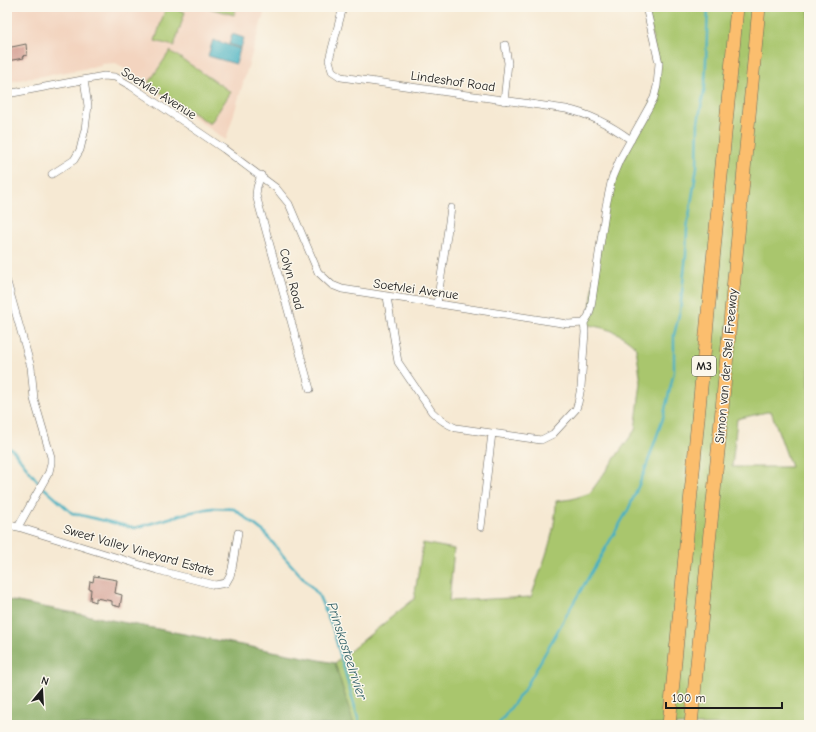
<svg xmlns="http://www.w3.org/2000/svg" width="816" height="732" font-family="'Comic Neue',sans-serif">
<rect width="100%" height="100%" fill="#fbf7ec"/>
<filter id="ink" filterUnits="userSpaceOnUse"><feTurbulence type="fractalNoise" baseFrequency=".025" numOctaves="2"/><feDisplacementMap in="SourceGraphic" scale="8" xChannelSelector="R" yChannelSelector="G"/><feConvolveMatrix kernelMatrix="1 2 1 2 8 2 1 2 1" color-interpolation-filters="sRGB"/></filter>
<filter id="wash" filterUnits="userSpaceOnUse"><feTurbulence type="fractalNoise" baseFrequency=".012" numOctaves="4" result="noise"/><feDisplacementMap in="SourceGraphic" scale="16" xChannelSelector="R" yChannelSelector="G"/><feGaussianBlur stdDeviation="0.9" result="paint"/><feColorMatrix in="noise" values="0 0 0 0 0 0 0 0 0 0 0 0 0 0 0 0 0 1.4 0 .05"/><feComposite in="paint" operator="in"/></filter>
<g filter="url(#wash)">
<rect width="100%" height="100%" fill="#f6e9d3"/>
<!-- built -->
<path fill="#f3d4bf" d="M7 7H266L226 140 116 63 101 64V66L95 67 7 82Z"/>
<!-- green -->
<path fill="#a9c66d" stroke="#627144" fill-rule="evenodd" d="M166 7 185 12 174 46 155 41Z
M205 7H236L234 15Z
M669 7H809V725H7V601L335 665V663L414 599 423 543 454 549 449 601 531 597C542 566 556 534 556 501L572 499 590 493 635 430 641 383 636 347C627 339 618 332 606 329 597 326 594 327 584 323L589 315 609 188 654 98 659 75 648 13ZM771 411 791 467H732L737 419Z
M170 51 231 92 210 124 148 84Z"/>
<!-- forest -->
<path fill="#86ab60" stroke="#51643e" d="M7 600 335 663 354 725H7Z"/>
<!-- water -->
<path fill="#44b0c1" stroke="#30666e" d="M232 34 244 38 241 48 229 44Z
M213 40 240 49 236 64 208 56Z"/>
<g fill="none" stroke-linecap="round" stroke-linejoin="round">
<!-- stream -->
<path stroke="#44b0c1" stroke-width="2.5" d="M7 447 13 450 38 482
M44 488 72 513 135 528 187 513 212 508 234 509 264 532 285 558 318 594 332 626 360 725
M498 725 526 687 571 607 628 510 644 473 663 418 674 372V335L680 311 686 255 687 229 697 167 698 122 705 86 708 7"/>
</g>
<g id="blocks">
<!-- building -->
<path fill="#d2998d" d="M26 44 27 55 23 56 24 58 7 61V48Z
M94 576 117 580 115 593 122 595 120 607 112 605V601L96 598V602L90 600 91 589H89L90 581 93 582Z"/>
</g>
</g>
<g filter="url(#ink)">
<use href="#blocks" fill-opacity="0" stroke="#68645c" stroke-width="1"/>
<g fill="none" stroke-linecap="round" stroke-linejoin="round">
<!-- street casing -->
<g stroke="#68645c" stroke-width="8">
<path id="street" d="M343 7 329 60 332 71 341 77 566 109C590 114 612 126 631 140
M7 94 104 76 115 77 131 86 224 149 276 188 289 204 318 272 332 285 342 289 568 324 584 323
M504 101 508 63 505 45
M52 174 74 160 80 150 85 129 88 106 84 80
M261 175 257 187 256 195 310 389
M7 282 31 367 34 399 51 457V463L49 472 18 527
M387 297 398 362 432 412C439 419 446 424 456 428L541 440 553 434 576 409 578 403 581 387 585 332 584 323
M437 304 451 208
M584 323 589 315 591 307 606 206 612 178 620 159 654 98 657 86 659 63 646 7
M7 525 18 527 157 570 215 585 226 583 230 576 232 569 238 533
M481 527 492 433"/>
</g>
<!-- highway casing -->
<g stroke="#68645c" stroke-width="14">
<path id="highway" d="M669 725 737 7
M691 725 720 431 759 7"/>
</g>
<!-- street -->
<use href="#street" stroke="#fff" stroke-width="7"/>
<!-- highway -->
<use href="#highway" stroke="#fbbe6e" stroke-width="13"/>
</g>
</g>
<g text-anchor="middle" dominant-baseline="central" stroke-width="3" stroke-linejoin="round" paint-order="stroke">
<!-- shield labels -->
<rect fill="#fbf7ec" stroke="#5f5e5a" stroke-width="1" x="692" y="356" width="24" height="20" rx="3"/>
<g font-size="12" font-weight="bold" fill="#1c1c1c">
<text x="704" y="366">M3</text>
</g>
<!-- street labels -->
<g font-size="13" fill="#1c1c1c" stroke="#fbf7ec">
<text transform="translate(453 81) rotate(8)">Lindeshof Road</text>
<text transform="translate(159 93) rotate(32)">Soetvlei Avenue</text>
<text transform="translate(292 279) rotate(75)">Colyn Road</text>
<text transform="translate(416 289) rotate(8)">Soetvlei Avenue</text>
<text transform="translate(726 366) rotate(-85)">Simon van der Stel Freeway</text>
<text transform="translate(139 550) rotate(16)">Sweet Valley Vineyard Estate</text>
</g>
<!-- water labels -->
<g font-size="14" font-style="italic" fill="#2e5f66" stroke="#fbf7ec">
<text transform="translate(347 651) rotate(72)">Prinskasteelrivier</text>
</g>
</g>
<!-- margin -->
<rect width="816" height="732" fill="none" stroke="#fbf7ec" stroke-width="24"/>
<!-- north arrow -->
<g transform="translate(42 690) rotate(18)" stroke="#fbf7ec" stroke-width="3" paint-order="stroke">
<path d="M0-3L7 15L0 10L-7 15Z" fill="#1c1c1c"/>
<text y="-6" font-size="11" font-weight="bold" text-anchor="middle" fill="#1c1c1c">N</text>
</g>
<!-- scale -->
<path d="M666 702v6h116v-6" fill="none" stroke="#1c1c1c" stroke-width="2"/>
<text x="672" y="702" font-size="12" fill="#1c1c1c" stroke="#fbf7ec" stroke-width="3" paint-order="stroke">100 m</text>
</svg>
